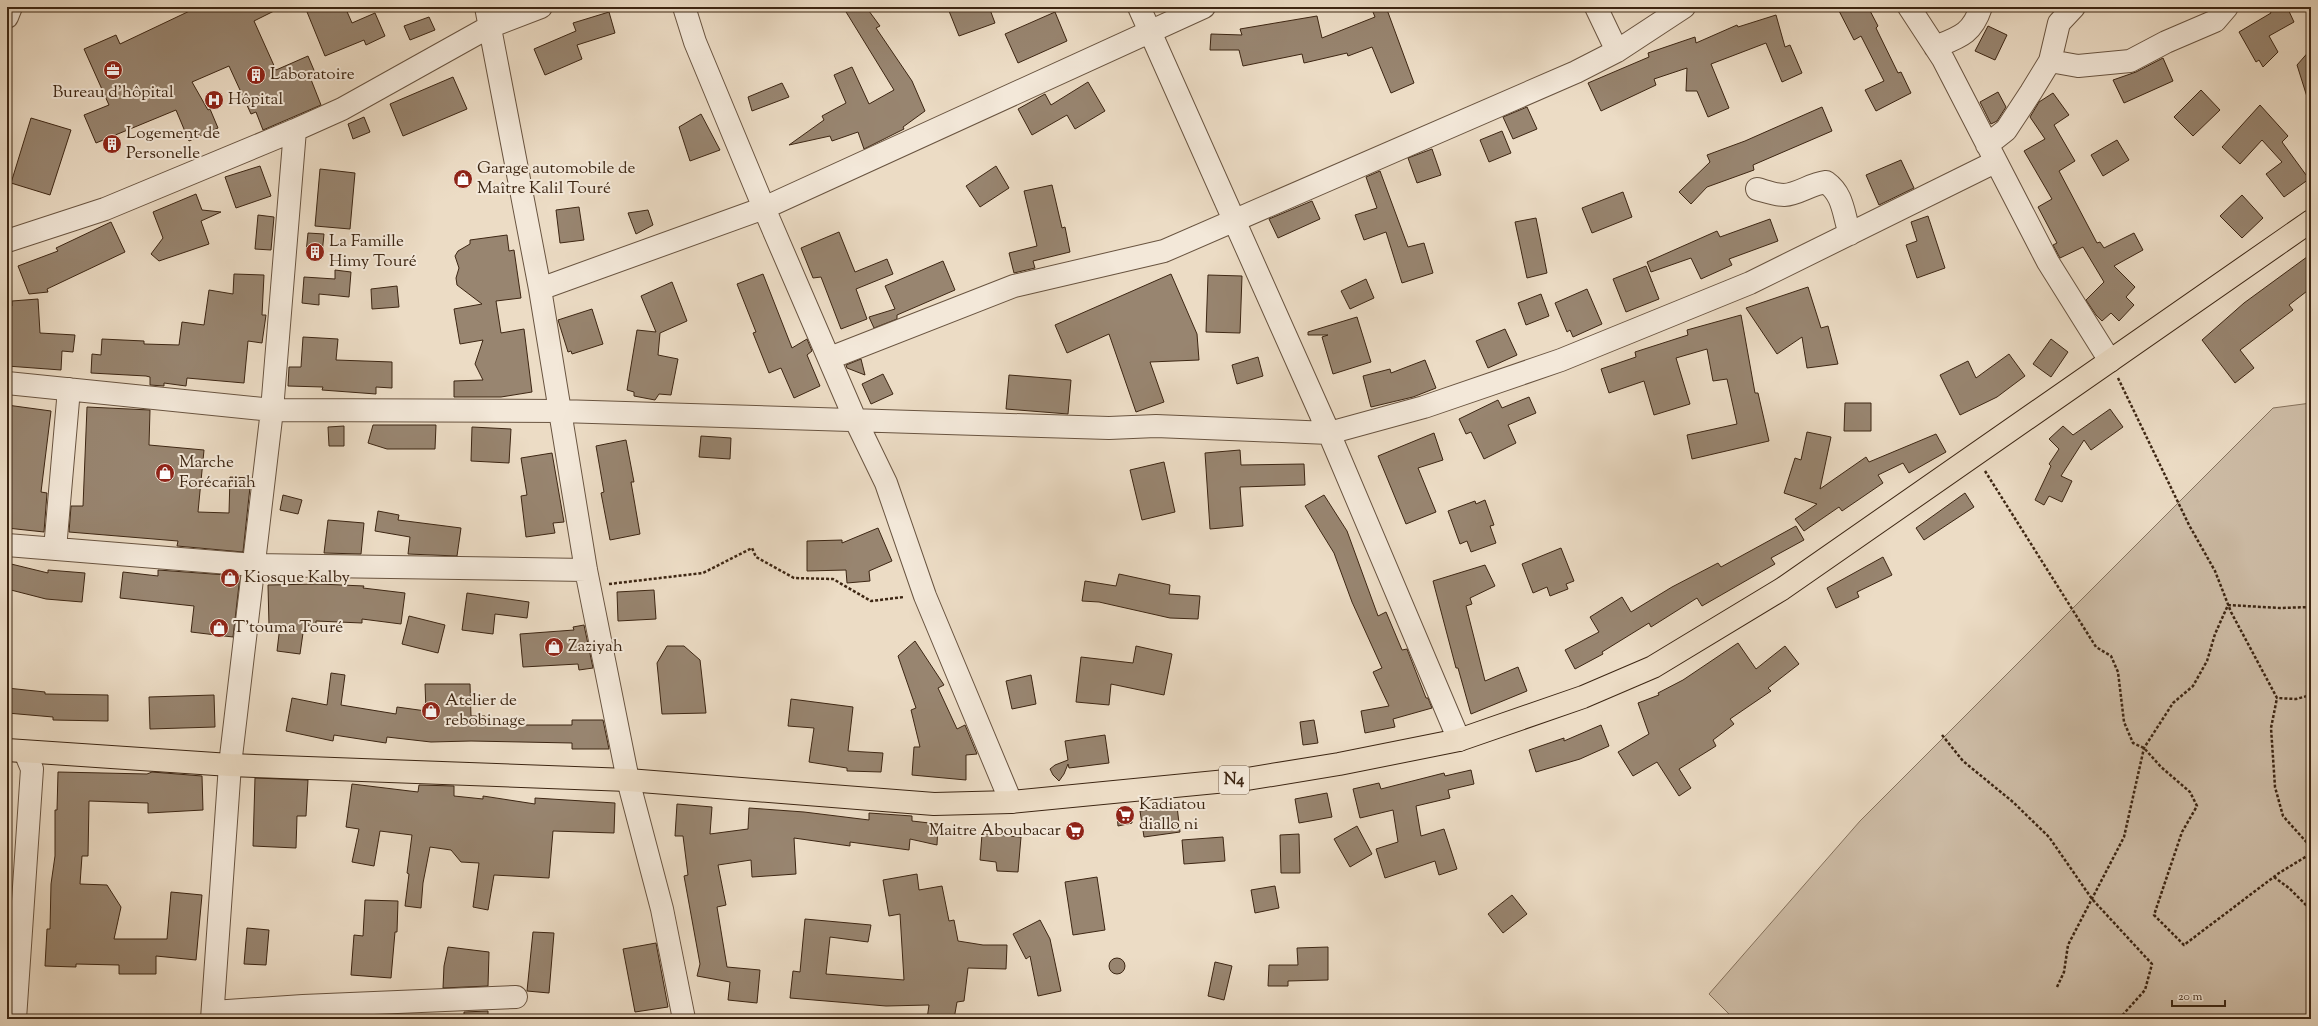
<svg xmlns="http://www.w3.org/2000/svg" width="2318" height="1026" font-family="'Sorts Mill Goudy',serif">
<rect width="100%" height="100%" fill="#ecdcc5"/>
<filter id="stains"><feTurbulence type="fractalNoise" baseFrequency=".005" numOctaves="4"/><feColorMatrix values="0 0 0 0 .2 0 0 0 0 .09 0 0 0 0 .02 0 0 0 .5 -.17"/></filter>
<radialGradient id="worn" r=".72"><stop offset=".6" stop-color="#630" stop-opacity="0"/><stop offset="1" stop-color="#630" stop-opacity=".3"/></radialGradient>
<!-- green -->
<path fill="#cebda7" stroke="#86725d" d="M2311 403V1019H1734L1709 994 1860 821 2273 408Z"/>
<!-- building -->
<path fill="#988570" stroke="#3d2613" d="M198 7H282L254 21 276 70 308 56 316 75 310 77 321 105 263 130 256 112 251 114 229 66 192 82 208 110 210 109 218 128 189 141 176 110 96 143 84 115 109 105 84 49 116 35 120 44Z
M305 7H345L352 23 375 13 385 36 366 45 364 40 325 56Z
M843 7H866L880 26 876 28 912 81 925 111 903 127 904 129 864 149 858 132 832 141 830 136 789 145 824 120 822 116 846 103 834 75 852 67 869 104 894 90Z
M959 7H989L995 23 959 36 949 11Z
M1371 7H1386L1414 83 1391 93 1372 47 1348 56 1347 53 1304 63 1302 54 1243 66 1239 50H1210L1211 34 1242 35 1240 29 1317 16 1322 38 1375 17Z
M1837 7H1868L1878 26 1876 28 1898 73 1901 72 1911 93 1876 111 1865 90 1884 81 1861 36 1854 40Z
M2268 7H2287L2294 22 2269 36 2278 52 2263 67 2259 60 2256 62 2239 32 2271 13Z
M609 12 615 33 577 45 582 59 545 75 534 49 576 31 573 23Z
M1055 12 1067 41 1018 63 1005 34Z
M1776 15 1785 47 1790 45 1802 73 1782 82 1766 43 1711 64 1729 108 1708 117 1697 91H1686L1687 68 1654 79 1656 85 1601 111 1588 83 1649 57 1648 53 1695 37 1696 43 1737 25 1738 27Z
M429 17 435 30 410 40 404 26Z
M1988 26 2007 35 1995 60 1975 51Z
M2311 49V99L2308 100 2297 65Z
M2163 58 2173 81 2124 103 2113 80 2136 72Z
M453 77 467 109 403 136 390 104Z
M1088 82 1105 111 1075 129 1067 115 1032 135 1018 109 1045 94 1051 105Z
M782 83 789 97 752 111 748 97Z
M2201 90 2220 110 2193 136 2174 117Z
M1998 92 2006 107 1997 121 1991 124 1980 102Z
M2053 93 2069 115 2054 125 2075 161 2059 171 2097 243 2100 242 2104 248 2134 233 2143 250 2114 266 2135 287 2126 297 2134 305 2119 321 2111 313 2102 321 2096 315 2086 300 2104 282 2083 247 2060 258 2053 245 2057 243 2038 207 2052 199 2024 151 2045 139 2030 117 2039 102Z
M2260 105 2288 136 2282 142 2309 179 2284 197 2266 174 2282 162 2262 140 2240 164 2222 147Z
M1527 107 1537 129 1513 139 1503 117Z
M1822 107 1832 131 1753 165 1754 170 1707 187 1691 204 1679 192 1710 162 1707 155 1745 141Z
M701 114 720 150 690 161 679 127Z
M364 117 370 132 353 139 348 124Z
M31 118 71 130 50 195 11 183Z
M1502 131 1511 153 1489 162 1480 140Z
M2117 140 2129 160 2103 176 2091 155Z
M1432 149 1441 175 1417 183 1408 158Z
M1901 160 1914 188 1879 205 1866 175Z
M260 166 271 196 236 208 225 177Z
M996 166 1009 188 980 207 966 186Z
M320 169 355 173 350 229 315 226Z
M1380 171 1408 247 1424 243 1433 273 1402 283 1386 232 1364 240 1355 215 1377 208 1366 177Z
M1052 185 1062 228 1065 227 1070 252 1033 261 1035 268 1014 273 1009 253 1037 246 1024 191Z
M1623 192 1632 217 1592 233 1582 208Z
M196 194 202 210 221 212 201 221 209 244 159 261 151 254 163 238 153 212Z
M2242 195 2263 218 2242 238 2220 216Z
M1312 201 1320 219 1278 238 1269 219Z
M579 207 584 240 560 243 556 210Z
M648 210 653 225 636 234 628 213Z
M258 215 274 217 271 250 255 249Z
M1928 216 1945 268 1917 278 1906 245 1917 241 1911 222Z
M1536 218 1547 273 1527 278 1515 222Z
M1770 219 1778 241 1729 259 1732 265 1701 279 1691 258 1651 272 1647 262 1717 231 1720 237Z
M111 222 125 252 47 289 48 292 29 294 18 266 58 251 56 248Z
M839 232 855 272 887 259 893 274 856 289 867 319 841 329 821 277 813 278 801 248Z
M308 233 324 234 322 254 306 253Z
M507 235 509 251 514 250 521 298 496 301 501 333 524 329 532 392 501 397H454V381L483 380 475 364 483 340 460 344 454 309 482 304 457 285 456 278 459 268 455 256 458 251 470 244V240Z
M2311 254V288L2289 305 2293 310 2240 350 2254 368 2235 383 2202 340 2244 303Z
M943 261 955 290 897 315V319L874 328 869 317 895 309 885 286Z
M1646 266 1659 299 1626 312 1613 279Z
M335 270 351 272 349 297 319 294V305L302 303 304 277 335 279Z
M234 274 264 275 262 315H266L262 343 248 341 244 383 187 378 186 386 164 383V386L150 385V377L146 376 91 373 92 354 101 355 102 339 144 341V344L179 345 182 322 204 325 209 290 233 294Z
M763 274 792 348 807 339 812 351 807 355 820 386 794 398 781 368 769 373 753 333 756 332 737 284Z
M1171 274 1197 334 1199 360 1150 362 1164 402 1136 412 1109 334 1067 353 1055 325Z
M1208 275 1242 276 1240 333 1206 332Z
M1366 279 1374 298 1350 309 1341 291Z
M672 282 687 321 660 333 658 355 678 359 671 395 659 394 655 400 634 396V392L627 390 637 330 656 332 641 296Z
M397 286 399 307 372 309 371 289Z
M1808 287 1821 328 1828 326 1838 364 1807 368 1802 337 1777 354 1746 308Z
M1587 289 1602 324 1573 337 1570 330 1567 332 1555 303Z
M1541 294 1549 316 1526 325 1518 303Z
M38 299 40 333 75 335 73 352 62 351 61 370 7 366V305L12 306V301Z
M592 309 603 344 572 354 571 351 568 352 558 320Z
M1741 315 1755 393H1758L1769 441 1692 459 1687 435 1737 424 1727 379 1713 381 1707 349 1676 358 1690 404 1654 415 1644 381 1609 393 1601 369 1636 357 1635 352 1688 335 1687 330Z
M1357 317 1371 362 1333 374 1322 337 1328 335H1308V332Z
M1505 329 1517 355 1488 368 1476 341Z
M303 337 338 339 336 360 392 362V388L376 387V394L322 390 323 387 288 386 289 367H301Z
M2051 339 2068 352 2051 377 2033 364Z
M2009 354 2025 376 1997 397 1960 415 1940 375 1968 361 1976 378Z
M1258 357 1263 376 1237 384 1232 365Z
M861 359 865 375 847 368 846 365Z
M1425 360 1436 388 1413 397 1371 407 1363 376 1390 369 1391 373Z
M883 374 893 394 871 404 862 384Z
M1009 375 1071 380 1068 414 1006 409Z
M1529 397 1536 413 1508 425 1516 443 1484 459 1471 432 1466 434 1459 419 1498 400 1502 408Z
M1845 403H1871V431H1844Z
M7 405 51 411 41 492 47 493 44 532 7 528Z
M87 407 150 410 149 445 204 450 198 512 229 513 230 477 251 478 243 552 177 546 178 541 69 532 71 506H83Z
M2110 409 2123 427 2091 450 2084 440 2061 476 2072 481 2062 502 2049 496 2044 505 2035 500 2051 466 2049 464 2059 449 2049 439 2063 426 2073 435Z
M373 425H436L435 449H387L368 443Z
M344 426V446H329L328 427Z
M472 427 511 429 509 463 471 461Z
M1807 432 1831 437 1820 489 1866 457 1869 462 1936 434 1946 452 1909 473 1903 463 1878 475 1883 483 1842 511 1839 507 1804 531 1795 519 1817 504 1784 493 1795 458 1801 460Z
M1434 433 1443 460 1418 468 1436 512 1406 524 1378 456Z
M701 436 731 438 730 459 699 457Z
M626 440 634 482H631L640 534 610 540 601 493 604 492 596 446Z
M1240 450 1241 465 1304 464 1305 485 1240 487 1243 526 1210 529 1205 453Z
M552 453 564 522 553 523 555 533 526 537 521 496 527 495 521 458Z
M1164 462 1175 512 1142 520 1130 470Z
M1965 493 1974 507 1924 540 1916 528Z
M283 495 302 500 298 514 280 510Z
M1324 495 1347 531 1378 616 1386 612 1402 650 1407 649 1426 698H1428L1432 708 1393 719 1395 727 1365 733 1361 711 1389 706 1373 672 1382 668 1352 602 1334 553 1305 506Z
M1485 500 1494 525 1490 526 1496 543 1471 552 1467 541 1460 544 1448 511 1475 501 1476 504Z
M378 511 399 515 398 520 461 528 457 556 408 554 410 537 375 531Z
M328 520 364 523 361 554 324 553Z
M1796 526 1804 540 1771 558 1775 564 1702 606 1697 598 1651 627 1649 623 1602 652 1603 654 1575 669 1565 650 1599 632 1590 617 1622 597 1631 612 1672 587 1718 563 1721 567Z
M878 528 892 561 869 571 870 581 847 583 846 570 807 571V541L842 540V543Z
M1561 548 1574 581 1566 584 1568 589 1550 596 1547 587 1533 593 1522 564Z
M1883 557 1892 575 1857 592 1859 597 1836 608 1827 588Z
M7 563 48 573V570L85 573 82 602 46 599 7 589Z
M1485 565 1495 586 1470 598 1472 604 1466 606 1485 681 1518 667 1527 691 1471 714 1458 668H1456L1433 581Z
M158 570 240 576 233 637 191 632 194 606 120 598 123 572 158 576Z
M1119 574 1170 585 1169 594 1200 596 1198 619 1170 618 1099 602 1082 601 1085 581 1116 586Z
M319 584 364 586 363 588 405 593 401 624 362 619V623L316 621V625L304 626 300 654 277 651 280 626H269L268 585Z
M654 590 656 619 618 621 617 592Z
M467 593 529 602 527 618 495 614 493 634 462 630Z
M409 616 445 625 438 653 402 644Z
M584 625 593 668 579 670 578 664 523 667 520 634 574 630 573 627Z
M915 641 944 685 938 688 957 729 965 725 977 754 966 755V780L912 775 914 747H920L911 710 916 708 898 656Z
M1738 643 1756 669 1785 646 1799 664 1768 688 1771 691 1730 719 1734 724 1713 740 1716 746 1679 769 1691 788 1679 796 1657 762 1633 776 1618 752 1649 734 1638 703 1659 695 1658 693 1683 680Z
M667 646H684L700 660 706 713 662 714 657 663Z
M1136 646 1172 654 1164 695 1111 684 1109 705 1076 702 1081 657 1133 663Z
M331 673 345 675 341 705 396 714 397 707 426 711 425 684H470L471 716H485V723L528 725H572V720H603L609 749H572V743L471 741 431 742 387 737 386 743 334 735 333 741 286 731 292 698 327 705Z
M1031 675 1036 704 1012 709 1006 681Z
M7 688 45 692V694L108 695V721L53 720V717L7 713Z
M214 695 215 727 150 729 149 697Z
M791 699 853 707 848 751 883 753 881 772 847 771V768L809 762 814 728 788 726Z
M1314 720 1318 743 1303 745 1300 722Z
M1601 725 1609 746 1580 759 1536 772 1529 750 1564 738V741Z
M1105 735 1109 763 1069 768 1068 764 1064 774 1059 781 1053 775 1050 769 1055 765 1068 760 1065 741Z
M1471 770 1474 784 1448 790 1450 798 1416 806 1421 836 1444 829 1457 869 1439 875 1435 861 1385 878 1376 849 1398 842 1393 810 1360 818 1353 789 1379 783 1381 789 1444 773 1445 776Z
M58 772 147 774 152 772 202 776 203 810 148 813V803L89 801 88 856H82L80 884 107 885 121 907 114 939H167L171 892 202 895 196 960 156 956V974H119V965L76 964V967L45 966 47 929H50L51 884 55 856V810H57Z
M255 778 308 780 306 816H297L296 848 253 846Z
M352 784 418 792 419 785 454 786V796L483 799V796L535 804V798L615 803 614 833 553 831 549 878 494 875 488 910 473 907 479 863 461 862 451 850 430 847 423 883 421 908 405 906 409 874 407 873 412 835 380 831 374 866 352 862 359 829 346 827Z
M1327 793 1332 817 1299 823 1295 799Z
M677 804 712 807 710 834 748 829 749 808 804 812 869 820V813L912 816V821L938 824 937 845 910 839 909 850 850 842V846L794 838 796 874 752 877 751 860 718 865 726 905 717 907 727 967 760 970 757 1003 728 1000 730 982 697 976 700 964 684 876 688 875 683 836H675Z
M1177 806 1180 832 1144 837 1140 811Z
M1130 810 1132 823 1118 826 1117 812Z
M1357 826 1372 854 1350 867 1334 839Z
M982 834 1021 837 1018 872 997 871 996 862 980 860Z
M1299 834 1300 873H1281L1280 835Z
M1223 837 1225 861 1184 864 1182 840Z
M917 874 919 890 942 886 949 921 954 920 958 941 983 945H1007L1006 969 968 968 964 1001 957 1002 954 1019H927L929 1005 886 1006 790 998 793 971 800 972 805 919 871 925 868 942 830 937 826 974 904 980 900 914 889 916 883 880Z
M1097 877 1105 930 1073 935 1065 882Z
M1275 886 1279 908 1255 913 1251 890Z
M1512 895 1527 914 1503 933 1488 914Z
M365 900 398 901 397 932H395L391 978 351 975 354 935 363 936Z
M1040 920 1050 939 1061 991 1038 996 1030 956 1026 959 1013 934Z
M247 928 269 930 266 965 244 964Z
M533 932 554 933 549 993 527 991Z
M656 943 668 1007 635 1012 623 949Z
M448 947 489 952 488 986 443 988 444 966Z
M1328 947V980L1288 981V986H1268L1269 965H1298L1297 948Z
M1109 966a8 8 0 1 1 16 0a8 8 0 1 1-16 0Z
M1215 962 1232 966 1224 1000 1208 996Z
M488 1011V1019H464V1012Z"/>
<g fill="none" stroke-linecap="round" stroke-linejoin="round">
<!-- minor casing -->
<g stroke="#695440" stroke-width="24">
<path id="minor" d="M486 7 540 289 586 570 628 780 662 909 684 1019
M684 7 695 42 764 208 855 419 886 483 925 596 1011 802
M1139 7 1329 433 1459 740
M1596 7 1617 51 1684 7
M1909 7 1943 59 2048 262 2110 361
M7 17 11 7
M1935 47C1960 37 1972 34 1981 7
M2050 61 2078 66 2130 61 2166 42 2215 21 2227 7
M1987 145 2006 130 2031 92 2050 61 2059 23 2074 7
M1757 189C1765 191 1775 195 1784 195 1799 194 1810 184 1826 182 1844 195 1843 214 1850 234
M7 241 105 209 295 130 342 109 489 27 541 7
M540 289 764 208 1204 7
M830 358 1014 286 1164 251 1576 72 1617 51
M7 383 272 410 560 411 1109 428 1156 426 1329 433 1424 407 1561 360 1750 283 1995 162
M7 545 254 565 586 570
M55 549 69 389
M213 1012 303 1006 516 997
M15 1019 32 769 25 752
M212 1019 230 765 272 410 295 130"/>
</g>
<!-- highway casing -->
<g stroke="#3d2613" stroke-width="24">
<path id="highway" d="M7 750 230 765 628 780 934 804 1011 802 1247 779 1339 764 1459 740 1583 697 1653 667 1782 589 2311 221"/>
</g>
<!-- path -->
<path stroke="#3d2613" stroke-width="2.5" stroke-dasharray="3 2" stroke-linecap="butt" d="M2118 378 2189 525 2215 571 2231 612 2277 698 2296 699 2311 695
M1985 471 2096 647 2111 656 2118 672 2124 722 2133 743 2144 748 2161 767 2190 792 2197 806 2182 832 2154 915 2184 945 2279 873 2307 856 2310 846 2283 816 2275 787 2271 728 2277 698
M609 584 703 573 752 548 756 557 794 578 833 579 871 601 904 597
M1942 735 1963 761 2013 802 2049 837 2092 899 2152 964 2145 990 2119 1019
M2274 877 2289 888 2311 910
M2057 987 2064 972 2068 945 2124 837 2144 748 2173 703 2193 686 2207 661 2215 634 2228 605 2280 608 2311 607"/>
<!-- minor -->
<use href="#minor" stroke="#f3e8d9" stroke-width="22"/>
<!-- highway -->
<use href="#highway" stroke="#ecdcc5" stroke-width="22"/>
</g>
<!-- icons -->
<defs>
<g id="office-disc" transform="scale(1)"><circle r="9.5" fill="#8f2418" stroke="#f3e8d9"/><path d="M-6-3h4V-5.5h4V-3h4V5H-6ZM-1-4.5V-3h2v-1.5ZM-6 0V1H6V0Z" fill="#fff"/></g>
<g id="building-disc" transform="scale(1)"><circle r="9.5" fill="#8f2418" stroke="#f3e8d9"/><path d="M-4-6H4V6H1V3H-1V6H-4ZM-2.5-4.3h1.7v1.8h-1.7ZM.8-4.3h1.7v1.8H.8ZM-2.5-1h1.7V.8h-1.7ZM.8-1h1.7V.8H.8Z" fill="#fff"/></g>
<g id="hospital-disc" transform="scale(1)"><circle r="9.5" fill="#8f2418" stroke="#f3e8d9"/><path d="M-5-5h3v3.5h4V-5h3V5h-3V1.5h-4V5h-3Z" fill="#fff"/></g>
<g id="shop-disc" transform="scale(1)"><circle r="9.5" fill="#8f2418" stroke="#f3e8d9"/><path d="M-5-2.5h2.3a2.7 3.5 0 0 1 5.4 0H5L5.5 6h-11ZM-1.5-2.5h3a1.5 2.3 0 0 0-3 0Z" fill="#fff"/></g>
<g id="supermarket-disc" transform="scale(1)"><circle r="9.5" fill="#8f2418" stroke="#f3e8d9"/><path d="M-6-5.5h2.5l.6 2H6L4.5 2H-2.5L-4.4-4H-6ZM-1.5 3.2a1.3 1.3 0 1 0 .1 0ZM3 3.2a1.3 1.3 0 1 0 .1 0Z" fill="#fff"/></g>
</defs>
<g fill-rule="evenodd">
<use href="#office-disc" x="113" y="70"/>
<use href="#building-disc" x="256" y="75"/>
<use href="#hospital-disc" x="214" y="100"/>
<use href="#building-disc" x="112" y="144"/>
<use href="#shop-disc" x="463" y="179"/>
<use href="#building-disc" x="315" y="252"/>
<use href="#shop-disc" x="165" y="473"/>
<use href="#shop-disc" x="230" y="578"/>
<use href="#shop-disc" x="219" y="628"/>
<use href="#shop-disc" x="554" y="647"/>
<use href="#shop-disc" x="431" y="711"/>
<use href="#supermarket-disc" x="1125" y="815"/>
<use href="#supermarket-disc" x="1075" y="831"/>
</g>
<g text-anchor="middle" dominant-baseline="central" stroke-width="4" stroke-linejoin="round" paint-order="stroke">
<!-- shield labels -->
<rect fill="#f3e8d9" stroke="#74604e" stroke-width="1" x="1219" y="766" width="30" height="28" rx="3"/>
<g font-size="16" font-weight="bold" fill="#3d2613">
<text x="1234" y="780">N4</text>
</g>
<!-- poi labels -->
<g font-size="17" fill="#3d2613" stroke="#f3e8d9" text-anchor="start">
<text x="270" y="75">Laboratoire</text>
<text x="113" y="93" text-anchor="middle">Bureau d'hôpital</text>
<text x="228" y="100">Hôpital</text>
<text x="126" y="134">Logement de<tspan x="126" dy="20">Personelle</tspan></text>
<text x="477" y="169">Garage automobile de<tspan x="477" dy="20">Maître Kalil Touré</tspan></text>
<text x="329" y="242">La Famille<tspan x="329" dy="20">Himy Touré</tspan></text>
<text x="179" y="463">Marche<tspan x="179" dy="20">Forécariah</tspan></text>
<text x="244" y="578">Kiosque Kalby</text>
<text x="233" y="628">T'touma Touré</text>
<text x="568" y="647">Zaziyah</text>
<text x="445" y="701">Atelier de<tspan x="445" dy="20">rebobinage</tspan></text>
<text x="1139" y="805">Kadiatou<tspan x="1139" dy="20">diallo ni</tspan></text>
<text x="1061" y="831" text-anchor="end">Maitre Aboubacar</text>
</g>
</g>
<!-- margin -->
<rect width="2318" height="1026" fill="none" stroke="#ecdcc5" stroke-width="24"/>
<rect x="8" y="8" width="2302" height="1010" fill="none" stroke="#3d2613" stroke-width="2"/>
<rect x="12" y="12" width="2294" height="1002" fill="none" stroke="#3d2613"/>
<!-- scale -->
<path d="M2172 1000v6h53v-6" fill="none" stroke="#3d2613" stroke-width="2"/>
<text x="2178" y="1000" font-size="12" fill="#3d2613" stroke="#f3e8d9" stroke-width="3" paint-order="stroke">20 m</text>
<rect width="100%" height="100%" filter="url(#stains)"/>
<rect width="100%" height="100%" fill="url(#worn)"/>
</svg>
